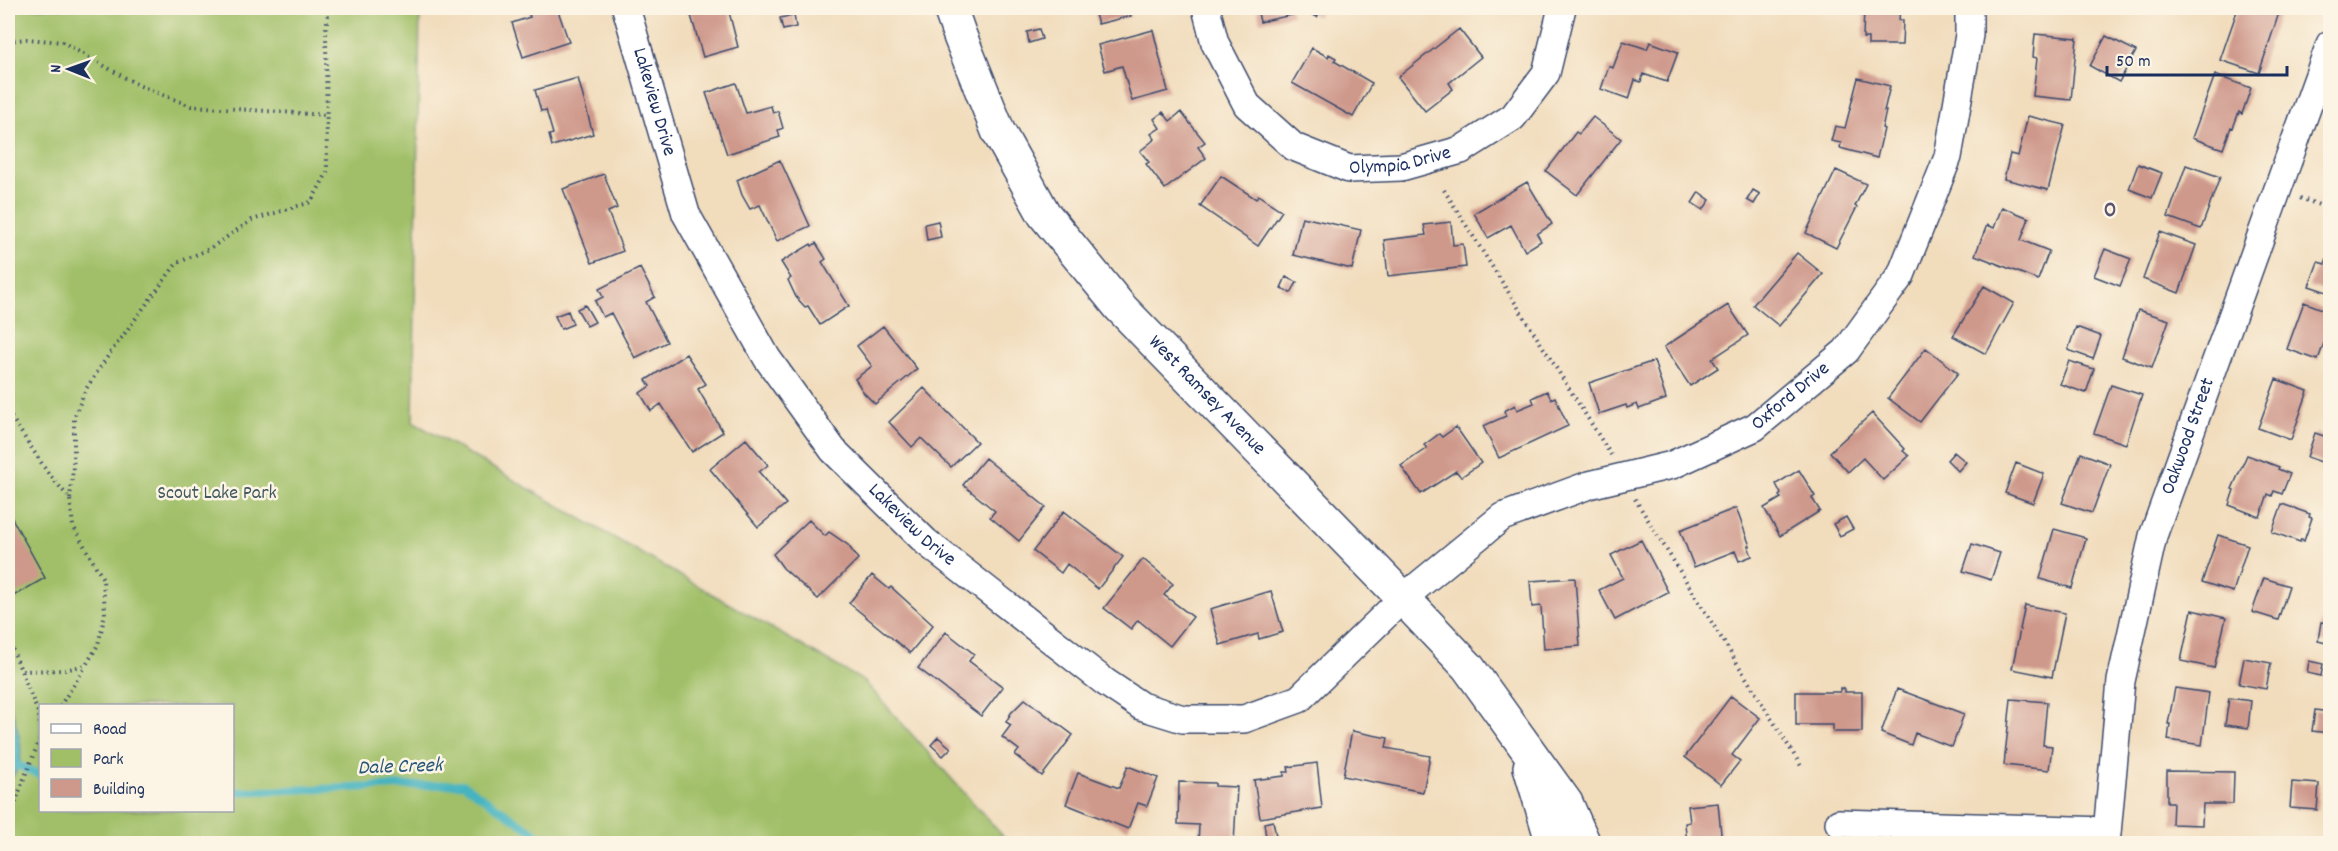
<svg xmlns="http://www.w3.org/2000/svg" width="2338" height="851" font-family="Dekko,sans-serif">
<rect width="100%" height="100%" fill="#fcf5e5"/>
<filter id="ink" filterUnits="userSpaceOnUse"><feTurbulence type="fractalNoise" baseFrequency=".0167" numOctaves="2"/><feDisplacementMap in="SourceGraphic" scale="12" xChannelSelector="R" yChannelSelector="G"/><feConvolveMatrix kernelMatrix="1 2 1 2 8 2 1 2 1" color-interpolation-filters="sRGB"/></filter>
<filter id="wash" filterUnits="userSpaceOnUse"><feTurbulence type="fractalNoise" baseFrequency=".008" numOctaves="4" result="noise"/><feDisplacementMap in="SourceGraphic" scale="24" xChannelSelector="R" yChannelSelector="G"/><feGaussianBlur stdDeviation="1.35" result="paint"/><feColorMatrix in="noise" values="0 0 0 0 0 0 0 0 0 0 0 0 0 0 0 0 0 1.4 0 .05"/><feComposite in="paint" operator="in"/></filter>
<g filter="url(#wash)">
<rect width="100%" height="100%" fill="#f1dcbc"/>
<!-- green -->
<path fill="#a0bf67" stroke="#5e7762" stroke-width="1.5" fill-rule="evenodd" d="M8 8H420L413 422 865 682 1009 843H8ZM40 706H232V810H40Z"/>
<!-- water -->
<path fill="#45b3c0" stroke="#30718f" stroke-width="1.5" d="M8 699C16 725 32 761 8 781Z"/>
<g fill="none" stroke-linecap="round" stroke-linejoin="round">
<!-- stream -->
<path stroke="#45b3c0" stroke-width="8" d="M8 761 40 775
M232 792 463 784 551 844"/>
</g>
<g id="blocks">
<!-- building -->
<path fill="#ce988b" d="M527 8H557L569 42 523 57 512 23 530 17Z
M685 8H728L738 47 703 57 690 12 686 13Z
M1093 8H1128L1131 16 1098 24Z
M1257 8H1290L1292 15 1260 22Z
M1299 8H1322L1317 17Z
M1864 8H1900L1899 20H1903L1902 45H1868V38H1863Z
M2238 8H2263L2279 13 2259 73 2220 60Z
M794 15 796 27 783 30 780 18Z
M1039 29 1042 39 1029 43 1027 32Z
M1459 29 1481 57 1449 83 1453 89 1425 111 1398 77Z
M1153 30 1168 91 1132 101 1122 66 1105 71 1098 45Z
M2035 34 2077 38 2071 100 2033 96 2037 58 2033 57Z
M2106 36 2136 51 2119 82 2090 66Z
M1623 41 1647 49 1650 42 1678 52 1667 82 1643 74 1641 82 1635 80 1629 99 1601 89 1609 66 1613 68Z
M1312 48 1328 57 1329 54 1336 58 1334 61 1372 83 1353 117 1292 83Z
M2215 75 2251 88 2242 114 2239 112 2233 128 2231 127 2223 149 2192 138Z
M578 78 593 134 552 146 549 135 553 134 546 110 541 111 535 90Z
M1858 78 1890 86 1884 111H1886L1882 128 1884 129 1877 158 1840 148 1841 143 1831 141 1835 126 1845 128Z
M736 83 746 113 771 106 773 113 778 111 783 128 778 130 780 137 727 154 706 93Z
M1163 112 1170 121 1181 112 1205 142 1198 147 1206 158 1165 189 1146 164 1149 162 1140 151 1155 139 1151 134 1160 128 1154 119Z
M2028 116 2065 125 2048 190 2004 179 2010 154 2018 156Z
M1593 117 1621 139 1577 195 1546 171 1576 132 1579 134Z
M780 160 810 226 777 241 760 205 750 209 742 195 737 180Z
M2138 164 2162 173 2152 198 2129 189Z
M2186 165 2220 177 2201 229 2168 217Z
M1836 170 1866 184 1855 206 1857 207 1836 248 1806 233Z
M604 174 617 208 608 212 623 251 592 263 563 189Z
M1221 176 1256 199 1258 195 1282 211 1258 246 1200 206Z
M1527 182 1552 224 1537 234 1541 241 1525 251 1511 225 1488 238 1474 213Z
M1753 190 1760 194 1754 204 1747 200Z
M1699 192 1710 200 1703 210 1692 203Z
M2002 207 2029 218 2021 240 2049 251 2038 280 1975 255 1987 225 1994 228Z
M1302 217 1361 230 1352 269 1293 255Z
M938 221 941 237 927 240 925 224Z
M1451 222 1453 245 1463 244 1466 267 1388 276 1384 240 1426 235 1424 225Z
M2160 232 2196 245 2179 293 2143 279Z
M816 243 826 259 822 262 849 306 820 325 808 306 805 307 796 297 788 280 791 278 781 262 811 244 812 246Z
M2105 249 2131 259 2120 286 2094 276Z
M2330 250V293L2309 286 2318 262 2325 264Z
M1797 253 1823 274 1779 326 1753 305Z
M640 268 655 297 646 302 667 342 635 358 611 313 603 317 595 301 603 297 599 289Z
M1286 277 1297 282 1291 293 1281 288Z
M1984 286 2014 303 1986 354 1953 336Z
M2304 302 2330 312V326L2318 360 2287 349Z
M585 305 595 322 587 326 577 309Z
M1728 305 1748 335 1712 359 1718 368 1690 386 1664 347Z
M2138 310 2169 320 2152 368 2122 357Z
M568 311 573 324 561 329 555 316Z
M883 326 917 369 875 404 864 393 855 379 872 366 857 346Z
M2076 327 2101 336 2093 359 2068 350Z
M1926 348 1958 373 1920 422 1888 398Z
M686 354 706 384 698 389 723 432 692 452 661 404 651 411 640 393 650 386 646 380Z
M1654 361 1666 399 1639 409 1637 404 1627 408 1626 405 1599 414 1589 383Z
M2069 361 2094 369 2086 393 2060 384Z
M2276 379 2308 391 2291 440 2258 428Z
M2111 385 2142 395 2126 444 2094 433Z
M924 388 977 442 951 467 921 438 912 447 889 422Z
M1547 391 1551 399 1555 397 1568 426 1499 458 1483 426 1506 416 1504 411 1515 405 1517 410 1534 403 1532 398Z
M1872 413 1905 449 1903 451 1909 456 1883 480 1863 458 1848 472 1830 452Z
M1456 427 1481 463 1461 477 1456 471 1421 494 1401 466 1427 448 1424 445 1439 434 1442 437Z
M2315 433 2330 438V465L2307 457Z
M746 439 768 465 759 472 786 504 758 527 710 469Z
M1954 452 1966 462 1958 471 1947 460Z
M2081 453 2110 464 2092 513 2062 503Z
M2247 455 2279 467 2278 469 2290 474 2282 494 2274 491 2272 496 2268 494 2260 517 2229 505 2234 490 2232 489Z
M985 458 1046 507 1019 541 990 517 995 511 963 485Z
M2016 463 2044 474 2033 503 2005 493Z
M1799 470 1815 496 1812 498 1820 511 1780 536 1764 508 1781 498 1779 496 1781 494 1776 484Z
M2282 504 2310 514 2309 517 2312 518 2304 541 2301 539 2300 542 2272 532Z
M1736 508 1750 546H1748L1752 556 1739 561 1735 551 1694 567 1680 530Z
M8 511 45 578 8 599Z
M1064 511 1123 557 1098 589 1067 564 1061 573 1033 551Z
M1846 517 1853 529 1840 536 1833 524Z
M809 520 825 536 829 532 848 545 858 559 818 599 783 568 773 554Z
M2054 529 2086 538 2072 588 2040 579Z
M2218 535 2248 545 2233 592 2202 582Z
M1641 540 1668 592 1615 620 1599 590 1623 578 1611 555Z
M1972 544 2000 553 1991 580 1963 571Z
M1143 559 1173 584 1164 595 1193 617 1170 646 1138 620 1131 629 1104 608Z
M872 575 889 589 891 587 933 625 910 653 849 603Z
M1575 578 1580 646 1544 649 1541 606 1532 607 1530 581Z
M2264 578 2289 586 2278 620 2252 612Z
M1271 591 1283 632 1259 639 1258 634 1220 645 1210 609Z
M2025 605 2065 613 2052 677 2012 669Z
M2192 610 2226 618 2214 668 2181 661Z
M2321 622 2330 623V644L2318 641Z
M946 632 974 654 969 661 1003 687 981 716 918 668Z
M2244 658 2271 663 2266 689 2239 684Z
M2309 661 2323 664 2321 676 2307 673Z
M1840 688 1845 689V692H1862V732H1833V725H1796V692H1840Z
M2175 688 2209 693 2202 745 2168 740 2170 724H2168Z
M1897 689 1964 714 1952 747 1915 733 1911 745 1881 733Z
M1731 696 1760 718 1732 755 1740 761 1721 785 1685 757Z
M2229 698 2251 701 2248 728 2225 725Z
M1025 699 1073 735 1042 776 1015 755 1019 750 1002 737 1011 725 1006 722 1011 713Z
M2011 699 2047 702 2043 745 2052 746 2049 770 2004 765Z
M2315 710 2330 712V733L2312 731Z
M1352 731 1388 738 1386 748 1430 756 1423 792 1343 776Z
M938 737 951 748 943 756 931 745Z
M1317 763 1322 808 1260 818 1254 780 1284 776V772H1289L1288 767Z
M1128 766 1158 778 1147 806 1138 803 1128 829 1066 804 1078 773 1119 788Z
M2167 771 2234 772 2233 804H2203L2202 825 2172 824 2173 802H2167Z
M1179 782 1215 783V786L1237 787 1234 844H1198L1199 825 1178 824Z
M2292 782 2319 784 2317 810 2290 808Z
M1718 803 1722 844H1687L1685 823 1690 822 1688 806Z
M1273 821 1276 836 1266 837 1264 823Z"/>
</g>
</g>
<g filter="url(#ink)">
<use href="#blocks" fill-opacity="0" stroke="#3b496c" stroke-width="1.5"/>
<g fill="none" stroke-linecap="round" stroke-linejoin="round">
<!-- street casing -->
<g stroke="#3b496c" stroke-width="30">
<g id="street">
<path id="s1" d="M626 8 686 214 767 358 833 450 926 542 1105 682 1141 706 1183 719H1244L1299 699 1403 598 1502 517 1589 485 1672 465 1755 427 1846 351 1901 275 1948 157 1969 35V8"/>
<path id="s2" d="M1206 8 1215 43 1247 105 1294 147 1349 169 1401 167 1461 150 1513 117 1546 73 1562 8"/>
<path d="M1839 823 2107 831"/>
<path id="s3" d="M2106 844 2121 681 2153 536 2330 44"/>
</g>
</g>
<!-- secondary casing -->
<g stroke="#3b496c" stroke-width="36">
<g id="secondary">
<path id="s4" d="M950 8 960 36 998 131 1044 214 1120 307 1403 598 1468 667 1566 803 1584 844"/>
<path d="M1530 767 1553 844"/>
</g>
</g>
<!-- path -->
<path stroke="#3b496c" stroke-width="4" stroke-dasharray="1.5 4.5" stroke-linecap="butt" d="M8 41 27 39 62 42 138 85 191 106 326 115
M1444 190 1611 455
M2300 198 2330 209
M8 412 48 473 70 499 73 526 103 579 105 614 98 645 86 665 65 670 22 671
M70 499 74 456V417L86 389 110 353 177 263 209 249 252 220 311 202 327 173 326 29 329 8
M1635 499 1801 766
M8 638 39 715 40 728
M60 706 86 666
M9 844C9 808 27 772 40 739"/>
<!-- street -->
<use href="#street" stroke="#fff" stroke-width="27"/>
<!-- secondary -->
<use href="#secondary" stroke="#fff" stroke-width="33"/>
</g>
</g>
<g text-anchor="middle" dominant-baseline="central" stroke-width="5" stroke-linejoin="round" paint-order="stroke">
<!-- street labels -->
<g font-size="20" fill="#1b2f5e" stroke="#fcf5e5">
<text stroke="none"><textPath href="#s1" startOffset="98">Lakeview Drive</textPath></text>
<text stroke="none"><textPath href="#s2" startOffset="280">Olympia Drive</textPath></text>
<text stroke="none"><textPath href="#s4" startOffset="471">West Ramsey Avenue</textPath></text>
<text stroke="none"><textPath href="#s1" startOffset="1647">Oxford Drive</textPath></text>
<text stroke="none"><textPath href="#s3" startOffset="418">Oakwood Street</textPath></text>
<text stroke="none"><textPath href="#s1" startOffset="602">Lakeview Drive</textPath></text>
</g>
<!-- park labels -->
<g font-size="20" fill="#435a61" stroke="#fcf5e5">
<text x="217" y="494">Scout Lake Park</text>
</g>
<!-- neighbourhood labels -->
<g font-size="21" font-weight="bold" fill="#5a546e" stroke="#fcf5e5">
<text x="2110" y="212">O</text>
</g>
<!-- water labels -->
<g font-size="21" font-style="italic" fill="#28577b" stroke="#fcf5e5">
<text transform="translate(400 768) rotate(-2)">Dale Creek</text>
</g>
</g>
<!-- margin -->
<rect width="2338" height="851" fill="none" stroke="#fcf5e5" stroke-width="30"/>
<!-- legend -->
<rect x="39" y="704" width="195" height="108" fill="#fcf5e5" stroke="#a2a6af" stroke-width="1.5"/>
<rect x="51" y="724" width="30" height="9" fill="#ffffff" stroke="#a2a6af" stroke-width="1.5"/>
<text x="93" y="734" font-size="18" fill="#1b2f5e">Road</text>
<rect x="51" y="749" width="30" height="18" fill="#a0bf67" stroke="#a2a6af" stroke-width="1.5"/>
<text x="93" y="764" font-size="18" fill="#1b2f5e">Park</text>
<rect x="51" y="779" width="30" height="18" fill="#ce988b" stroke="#a2a6af" stroke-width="1.5"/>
<text x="93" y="794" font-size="18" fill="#1b2f5e">Building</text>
<!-- north arrow -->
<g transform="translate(69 69) rotate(271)" stroke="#fcf5e5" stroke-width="4.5" paint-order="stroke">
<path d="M0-4.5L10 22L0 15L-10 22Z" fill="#1b2f5e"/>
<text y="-9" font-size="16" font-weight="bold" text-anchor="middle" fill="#1b2f5e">N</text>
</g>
<!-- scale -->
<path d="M2107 66v9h180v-9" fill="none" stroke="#1b2f5e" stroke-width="3"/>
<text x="2116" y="66" font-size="18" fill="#1b2f5e" stroke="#fcf5e5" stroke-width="4.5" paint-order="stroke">50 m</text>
</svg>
